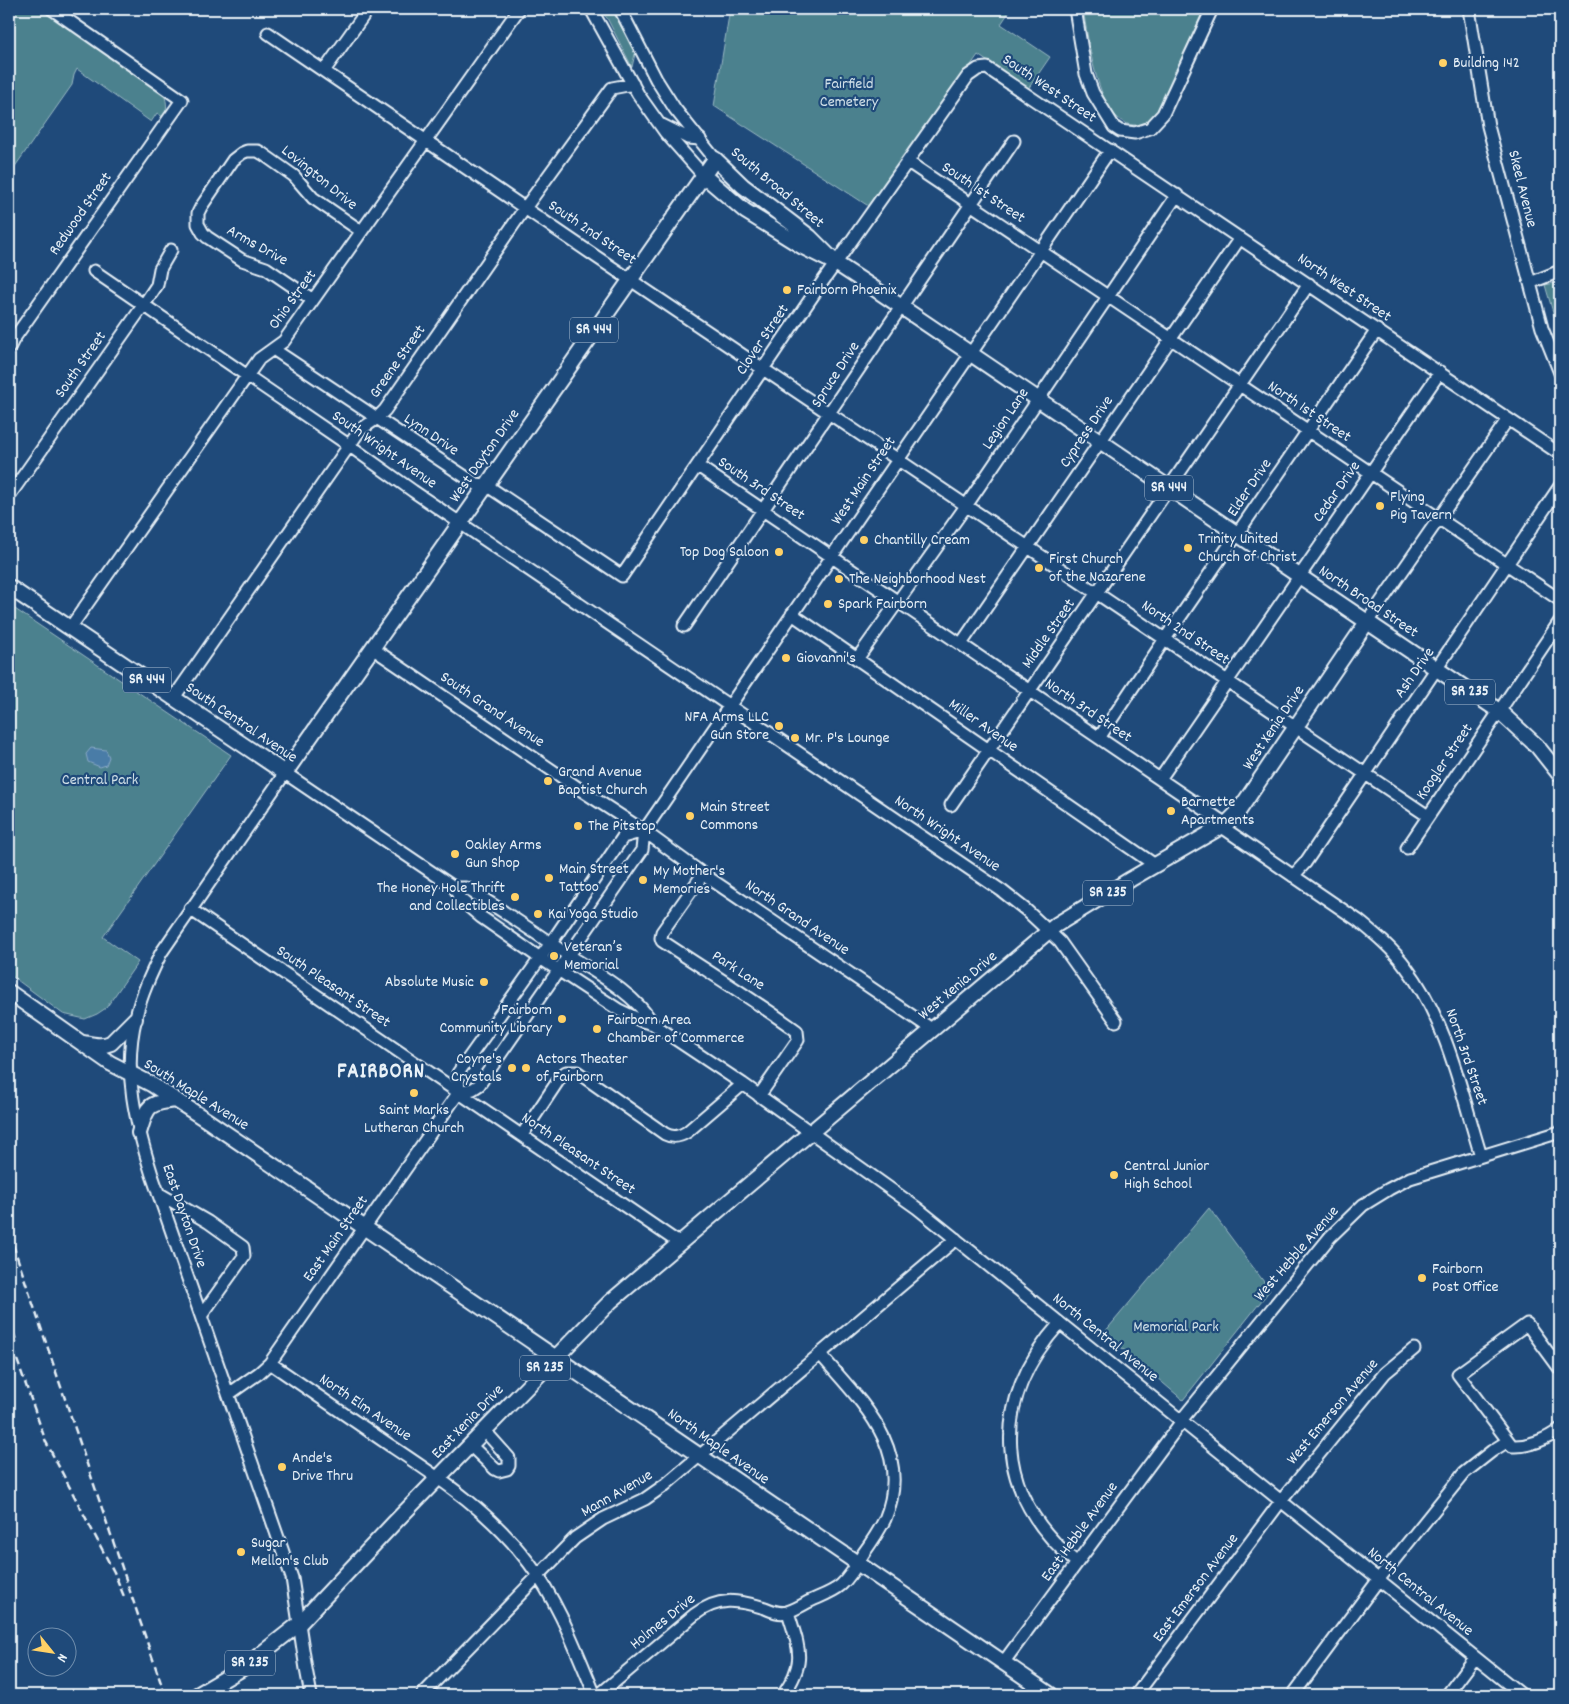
<svg xmlns="http://www.w3.org/2000/svg" width="1569" height="1704" font-family="Dekko,sans-serif">
<rect width="100%" height="100%" fill="#1f4a7a"/>
<filter id="ink" filterUnits="userSpaceOnUse"><feTurbulence type="fractalNoise" baseFrequency=".02" numOctaves="2"/><feDisplacementMap in="SourceGraphic" scale="10" xChannelSelector="R" yChannelSelector="G"/><feConvolveMatrix kernelMatrix="1 2 1 2 8 2 1 2 1" color-interpolation-filters="sRGB"/></filter>
<g filter="url(#ink)">
<!-- green -->
<path fill="#4c818e" stroke="#9ab9c3" d="M9 9H44L164 94C167 103 168 109 163 117L157 113 151 122 77 69 74 75 72 85 9 175Z
M599 9H612L635 54 632 67 607 18Z
M730 9H1011L1001 24 1050 57 1028 89 978 55 870 207 714 106Z
M1083 9H1204L1168 89 1170 90C1163 106 1155 126 1134 125 1097 124 1088 36 1083 9Z
M1560 282V336L1545 285Z
M9 605 231 755 103 937 138 962 106 1008 97 1014 85 1019 63 1014 9 974Z
M1209 1208 1270 1290 1183 1400 1104 1333Z"/>
<!-- water -->
<path fill="#4a7ba7" stroke="#89aac7" d="M91 748 106 750 109 757 106 765 100 767 88 762 86 754Z"/>
<g fill="none" stroke-linecap="round" stroke-linejoin="round">
<!-- minor casing -->
<g stroke="#e8f1f8" stroke-width="15">
<path id="minor" d="M591 9 638 94 665 132 703 175
M620 9 656 79 675 109 715 159
M1075 9 1086 74 1093 93 1114 127 1120 131 1135 133 1150 128 1163 114 1212 9
M1469 9 1488 126 1542 328 1560 373
M268 33 598 258 1428 816
M324 71 368 9
M662 125 688 138 700 139
M908 162 1560 600
M94 271 350 446 413 491 1002 891 1026 910 1060 942 1116 1021
M1530 283 1560 271
M313 300 266 268 242 260 207 237 203 233 198 224V213L201 207 233 160 242 153 247 151H258L263 154 294 176 313 198 361 231
M9 348 13 340 182 100 52 9
M273 349 476 484 486 485 622 576 816 291 968 76 978 69 987 68 1560 454
M698 466 1226 824
M9 496 145 303 157 285 160 269 171 250
M792 614 1155 865
M1367 622 1508 419
M684 626 1014 141
M70 628 259 359 284 341 519 9
M961 644 1240 238
M372 648 581 790 644 831 703 874 933 1030
M857 659 966 506 1177 195
M173 699 360 430 376 419 385 410 525 208 612 88 633 84
M1099 738 1165 639 1377 330
M1160 779 1440 372
M951 805 1309 284
M1222 827 1359 921C1376 935 1393 949 1406 967 1447 1021 1461 1091 1481 1156
M1407 848 1560 621
M703 874 662 932 661 938 662 941C707 971 753 999 797 1031L798 1040 759 1096
M1293 876 1305 863 1560 486
M455 888H466C500 909 533 931 565 953 595 972 636 994 653 1024
M190 909 679 1243
M459 1092 473 1089 479 1085 642 850 644 831 1110 150
M522 1135 562 1075 566 1072H577L665 1134C673 1138 679 1137 687 1132L743 1084
M158 1193 208 1222 243 1247 244 1256 201 1316
M1060 1323C989 1402 994 1495 1077 1563
M270 1363C309 1390 349 1417 388 1444 442 1480 490 1511 529 1563 559 1603 576 1650 595 1695
M1560 1369 1527 1324 1458 1374 1512 1446C1528 1447 1548 1439 1560 1429
M229 1394 259 1373 270 1363 459 1092 458 1073 551 943 623 837 644 831
M470 1445 495 1469 499 1471 507 1469 509 1466V1458L484 1430
M1003 1663 1182 1421 1183 1418 1330 1237 1363 1205 1389 1189 1410 1178 1560 1132
M311 1695 306 1669 292 1578 152 1175C136 1124 122 1071 136 1017 141 995 151 974 161 953L285 773 455 888 460 899 481 917 540 958 619 1010 642 1021 653 1024 743 1084 917 1208 1522 1695
M422 1695 575 1538 603 1519 645 1499 665 1485 956 1239
M599 1695 694 1615C719 1596 737 1600 765 1608 772 1611 779 1614 787 1612 794 1610 801 1606 808 1602 818 1597 832 1593 841 1585 850 1577 857 1565 863 1554 871 1543 879 1531 885 1519 914 1449 861 1402 820 1354
M783 1695C807 1661 799 1649 788 1612
M1136 1695 1281 1501 1385 1373 1414 1349
M1293 1695 1382 1575 1464 1473 1492 1451 1508 1441
M1447 1695 1475 1658"/>
</g>
<!-- major casing -->
<g stroke="#e8f1f8" stroke-width="18">
<path id="major" d="M703 175 745 211 803 247 837 264 872 287 1499 711 1537 746 1560 775
M9 587 285 773 715 159 743 186 810 237 837 264
M9 992 110 1063 151 1084 208 1121 1051 1695
M84 1043C94 1045 102 1047 111 1043L135 1019
M139 1133C147 1107 146 1103 176 1100
M197 1695 243 1668 299 1624 394 1523 610 1302 1056 925 1131 879 1226 824 1238 812 1367 622"/>
</g>
<!-- minor -->
<use href="#minor" stroke="#1f4a7a" stroke-width="11"/>
<!-- major -->
<use href="#major" stroke="#1f4a7a" stroke-width="14"/>
<!-- rail -->
<path stroke="#e8f1f8" stroke-width="2.5" stroke-dasharray="8 4" stroke-linecap="butt" d="M9 1233 165 1695
M9 1320 17 1343
M9 1337 46 1442 114 1572 125 1599"/>
</g>
</g>
<!-- markers -->
<g fill="#ffd166" stroke="#1f4a7a" stroke-width="2">
<circle cx="1443" cy="63" r="5"/>
<circle cx="787" cy="290" r="5"/>
<circle cx="1380" cy="506" r="5"/>
<circle cx="864" cy="540" r="5"/>
<circle cx="1188" cy="548" r="5"/>
<circle cx="779" cy="552" r="5"/>
<circle cx="1039" cy="568" r="5"/>
<circle cx="839" cy="579" r="5"/>
<circle cx="828" cy="604" r="5"/>
<circle cx="786" cy="658" r="5"/>
<circle cx="779" cy="726" r="5"/>
<circle cx="795" cy="738" r="5"/>
<circle cx="548" cy="781" r="5"/>
<circle cx="1171" cy="811" r="5"/>
<circle cx="690" cy="816" r="5"/>
<circle cx="578" cy="826" r="5"/>
<circle cx="455" cy="854" r="5"/>
<circle cx="549" cy="878" r="5"/>
<circle cx="643" cy="880" r="5"/>
<circle cx="515" cy="897" r="5"/>
<circle cx="538" cy="914" r="5"/>
<circle cx="554" cy="956" r="5"/>
<circle cx="484" cy="982" r="5"/>
<circle cx="562" cy="1019" r="5"/>
<circle cx="597" cy="1029" r="5"/>
<circle cx="512" cy="1068" r="5"/>
<circle cx="526" cy="1068" r="5"/>
<circle cx="414" cy="1093" r="5"/>
<circle cx="1114" cy="1175" r="5"/>
<circle cx="1422" cy="1278" r="5"/>
<circle cx="282" cy="1467" r="5"/>
<circle cx="241" cy="1552" r="5"/>
</g>
<g text-anchor="middle" dominant-baseline="central" stroke-width="4.5" stroke-linejoin="round" paint-order="stroke">
<!-- shield labels -->
<g fill="#1f4a7a" stroke="#acbfd2" stroke-width="1">
<rect x="570" y="317.5" width="48" height="25" rx="4"/>
<rect x="1145" y="475.5" width="48" height="25" rx="4"/>
<rect x="123" y="667.5" width="48" height="25" rx="4"/>
<rect x="1445" y="679.5" width="50" height="25" rx="4"/>
<rect x="1083" y="880.5" width="50" height="25" rx="4"/>
<rect x="520" y="1355.5" width="50" height="25" rx="4"/>
<rect x="225" y="1650.5" width="50" height="25" rx="4"/>
</g>
<g font-size="15" font-weight="bold" fill="#e8f1f8">
<text x="594" y="330">SR 444</text>
<text x="1169" y="488">SR 444</text>
<text x="147" y="680">SR 444</text>
<text x="1470" y="692">SR 235</text>
<text x="1108" y="893">SR 235</text>
<text x="545" y="1368">SR 235</text>
<text x="250" y="1663">SR 235</text>
</g>
<!-- poi labels -->
<g font-size="16" fill="#e8f1f8" stroke="#1f4a7a" text-anchor="start">
<text x="1453" y="63">Building 142</text>
<text x="797" y="290">Fairborn Phoenix</text>
<text x="1390" y="497">Flying<tspan x="1390" dy="18">Pig Tavern</tspan></text>
<text x="1198" y="539">Trinity United<tspan x="1198" dy="18">Church of Christ</tspan></text>
<text x="874" y="540">Chantilly Cream</text>
<text x="769" y="552" text-anchor="end">Top Dog Saloon</text>
<text x="1049" y="559">First Church<tspan x="1049" dy="18">of the Nazarene</tspan></text>
<text x="849" y="579">The Neighborhood Nest</text>
<text x="838" y="604">Spark Fairborn</text>
<text x="796" y="658">Giovanni's</text>
<text x="769" y="717" text-anchor="end">NFA Arms LLC<tspan x="769" dy="18">Gun Store</tspan></text>
<text x="805" y="738">Mr. P's Lounge</text>
<text x="558" y="772">Grand Avenue<tspan x="558" dy="18">Baptist Church</tspan></text>
<text x="1181" y="802">Barnette<tspan x="1181" dy="18">Apartments</tspan></text>
<text x="700" y="807">Main Street<tspan x="700" dy="18">Commons</tspan></text>
<text x="588" y="826">The Pitstop</text>
<text x="465" y="845">Oakley Arms<tspan x="465" dy="18">Gun Shop</tspan></text>
<text x="559" y="869">Main Street<tspan x="559" dy="18">Tattoo</tspan></text>
<text x="653" y="871">My Mother's<tspan x="653" dy="18">Memories</tspan></text>
<text x="505" y="888" text-anchor="end">The Honey Hole Thrift<tspan x="505" dy="18">and Collectibles</tspan></text>
<text x="548" y="914">Kai Yoga Studio</text>
<text x="564" y="947">Veteran’s<tspan x="564" dy="18">Memorial</tspan></text>
<text x="474" y="982" text-anchor="end">Absolute Music</text>
<text x="552" y="1010" text-anchor="end">Fairborn<tspan x="552" dy="18">Community Library</tspan></text>
<text x="607" y="1020">Fairborn Area<tspan x="607" dy="18">Chamber of Commerce</tspan></text>
<text x="502" y="1059" text-anchor="end">Coyne's<tspan x="502" dy="18">Crystals</tspan></text>
<text x="536" y="1059">Actors Theater<tspan x="536" dy="18">of Fairborn</tspan></text>
<text x="414" y="1110" text-anchor="middle">Saint Marks<tspan x="414" dy="18">Lutheran Church</tspan></text>
<text x="1124" y="1166">Central Junior<tspan x="1124" dy="18">High School</tspan></text>
<text x="1432" y="1269">Fairborn<tspan x="1432" dy="18">Post Office</tspan></text>
<text x="292" y="1458">Ande's<tspan x="292" dy="18">Drive Thru</tspan></text>
<text x="251" y="1543">Sugar<tspan x="251" dy="18">Mellon's Club</tspan></text>
</g>
<!-- park labels -->
<g font-size="16" fill="#d1e0e8" stroke="#1f4a7a">
<text x="849" y="84">Fairfield<tspan x="849" dy="18">Cemetery</tspan></text>
<text x="100" y="780">Central Park</text>
<text x="1176" y="1327">Memorial Park</text>
</g>
<!-- street labels -->
<g font-size="16" fill="#e8f1f8" stroke="#1f4a7a">
<text transform="translate(1049 89) rotate(34)">South West Street</text>
<text transform="translate(319 178) rotate(39)">Lovington Drive</text>
<text transform="translate(777 188) rotate(40)">South Broad Street</text>
<text transform="translate(1522 189) rotate(76)">Skeel Avenue</text>
<text transform="translate(983 193) rotate(34)">South 1st Street</text>
<text transform="translate(81 214) rotate(-55)">Redwood Street</text>
<text transform="translate(592 233) rotate(34)">South 2nd Street</text>
<text transform="translate(257 246) rotate(29)">Arms Drive</text>
<text transform="translate(1344 288) rotate(34)">North West Street</text>
<text transform="translate(293 300) rotate(-54)">Ohio Street</text>
<text transform="translate(763 340) rotate(-56)">Clover Street</text>
<text transform="translate(398 362) rotate(-55)">Greene Street</text>
<text transform="translate(81 365) rotate(-55)">South Street</text>
<text transform="translate(836 375) rotate(-57)">Spruce Drive</text>
<text transform="translate(1309 412) rotate(34)">North 1st Street</text>
<text transform="translate(1006 419) rotate(-56)">Legion Lane</text>
<text transform="translate(1087 432) rotate(-56)">Cypress Drive</text>
<text transform="translate(431 435) rotate(34)">Lynn Drive</text>
<text transform="translate(384 450) rotate(35)">South Wright Avenue</text>
<text transform="translate(485 456) rotate(-55)">West Dayton Drive</text>
<text transform="translate(864 481) rotate(-56)">West Main Street</text>
<text transform="translate(1250 488) rotate(-56)">Elder Drive</text>
<text transform="translate(761 489) rotate(34)">South 3rd Street</text>
<text transform="translate(1337 492) rotate(-55)">Cedar Drive</text>
<text transform="translate(1368 602) rotate(34)">North Broad Street</text>
<text transform="translate(1185 633) rotate(34)">North 2nd Street</text>
<text transform="translate(1049 634) rotate(-55)">Middle Street</text>
<text transform="translate(1415 673) rotate(-55)">Ash Drive</text>
<text transform="translate(492 710) rotate(34)">South Grand Avenue</text>
<text transform="translate(1088 711) rotate(34)">North 3rd Street</text>
<text transform="translate(241 723) rotate(34)">South Central Avenue</text>
<text transform="translate(983 726) rotate(35)">Miller Avenue</text>
<text transform="translate(1274 728) rotate(-56)">West Xenia Drive</text>
<text transform="translate(1445 762) rotate(-56)">Koogler Street</text>
<text transform="translate(947 834) rotate(34)">North Wright Avenue</text>
<text transform="translate(797 918) rotate(34)">North Grand Avenue</text>
<text transform="translate(738 971) rotate(33)">Park Lane</text>
<text transform="translate(958 986) rotate(-40)">West Xenia Drive</text>
<text transform="translate(333 987) rotate(34)">South Pleasant Street</text>
<text transform="translate(1466 1057) rotate(71)">North 3rd Street</text>
<text transform="translate(196 1095) rotate(32)">South Maple Avenue</text>
<text transform="translate(578 1154) rotate(34)">North Pleasant Street</text>
<text transform="translate(184 1216) rotate(71)">East Dayton Drive</text>
<text transform="translate(336 1239) rotate(-55)">East Main Street</text>
<text transform="translate(1297 1254) rotate(-49)">West Hebble Avenue</text>
<text transform="translate(1105 1338) rotate(39)">North Central Avenue</text>
<text transform="translate(365 1408) rotate(34)">North Elm Avenue</text>
<text transform="translate(1333 1412) rotate(-50)">West Emerson Avenue</text>
<text transform="translate(468 1422) rotate(-46)">East Xenia Drive</text>
<text transform="translate(718 1447) rotate(35)">North Maple Avenue</text>
<text transform="translate(617 1494) rotate(-30)">Mann Avenue</text>
<text transform="translate(1080 1532) rotate(-54)">East Hebble Avenue</text>
<text transform="translate(1196 1588) rotate(-53)">East Emerson Avenue</text>
<text transform="translate(1420 1592) rotate(39)">North Central Avenue</text>
<text transform="translate(663 1622) rotate(-39)">Holmes Drive</text>
</g>
<!-- district labels -->
<g font-size="21" font-weight="bold" letter-spacing="1" fill="#e8f1f8" stroke="#1f4a7a">
<text x="381" y="1073">FAIRBORN</text>
</g>
</g>
<!-- margin -->
<rect width="1569" height="1704" fill="none" stroke="#1f4a7a" stroke-width="30"/>
<rect x="15" y="15" width="1539" height="1674" fill="none" stroke="#e8f1f8" stroke-width="2" filter="url(#ink)"/>
<!-- north arrow -->
<g transform="translate(52 1652) rotate(120)"><circle r="24" fill="#1f4a7a" stroke="#6f8dac"/>
<path d="M0-4L9 19L0 12L-9 19Z" fill="#ffd166"/>
<text y="-8" font-size="14" font-weight="bold" text-anchor="middle" fill="#e8f1f8">N</text>
</g>
</svg>
